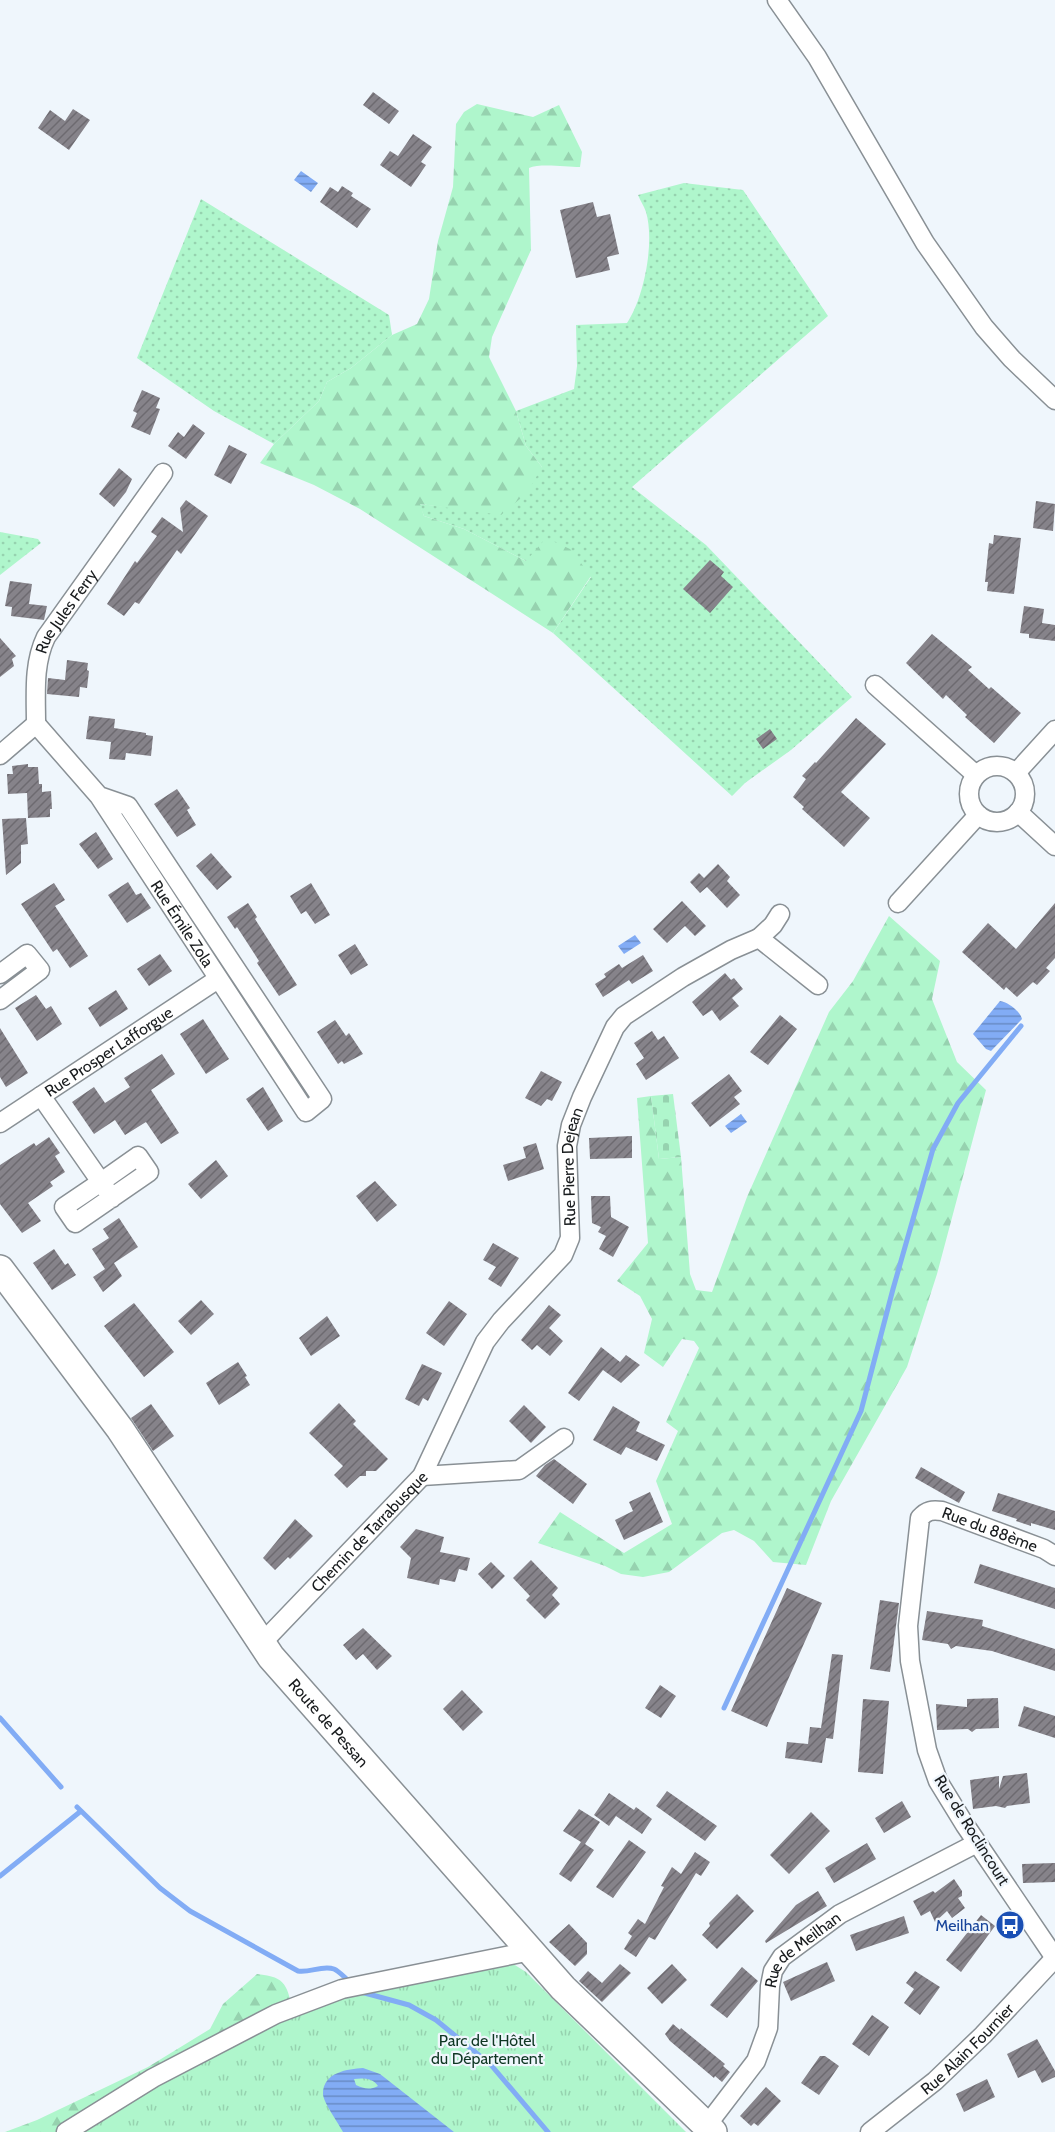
<svg xmlns="http://www.w3.org/2000/svg" width="1055" height="2132" font-family="Cabin,sans-serif">
<defs>
<pattern id="grass-dots" width="8" height="8" patternUnits="userSpaceOnUse" patternTransform="scale(1.5)"><rect width="8" height="8" fill="#aff6cc"/><path d="M2 2h.1M6 6h.1" fill="none" stroke="#96d2af" stroke-width="1.8" stroke-linecap="round"/></pattern>
<pattern id="forest-firs" width="22" height="20" patternUnits="userSpaceOnUse" patternTransform="scale(1.5)"><rect width="22" height="20" fill="#aff6cc"/><path d="M5 1l3.5 6h-7zM16 11l3.5 6h-7z" fill="#96d2af"/></pattern>
<pattern id="cemetery-stones" width="16" height="16" patternUnits="userSpaceOnUse" patternTransform="scale(1.5)"><rect width="16" height="16" fill="#aff6cc"/><path d="M2 7V4a2 2 0 0 1 4 0v3zM10 15v-3a2 2 0 0 1 4 0v3z" fill="#96d2af"/></pattern>
<pattern id="park-tufts" width="24" height="20" patternUnits="userSpaceOnUse" patternTransform="scale(1.5)"><rect width="24" height="20" fill="#aff6cc"/><path d="M3 7l-1-3M5 7V3M7 7l1-3M15 17l-1-3M17 17v-4M19 17l1-3" fill="none" stroke="#96d2af"/></pattern>
<pattern id="water-rules" width="6" height="5" patternUnits="userSpaceOnUse" patternTransform="scale(1.5)"><rect width="6" height="5" fill="#82acf5"/><path d="M0 2.5h6" fill="none" stroke="#698bc6"/></pattern>
<pattern id="building-hatch" width="6" height="6" patternUnits="userSpaceOnUse" patternTransform="scale(1.5)"><rect width="6" height="6" fill="#86838a"/><path d="M-1 1l2-2M0 6l6-6M5 7l2-2" fill="none" stroke="#6d6a70"/></pattern>
</defs>
<rect width="100%" height="100%" fill="#eff6fc"/>
<!-- grass -->
<path fill="url(#grass-dots)" d="M684 183 743 190 828 316 632 487 706 545 852 697 791 750 745 783 732 796 553 633 591 577 526 561 464 529 424 516 419 504 458 508 542 467 526 446 516 411 574 389 577 366 576 325 627 323C644 298 655 242 646 212 644 206 640 200 638 195Z
M201 199 389 315 392 335 351 368 327 382 319 401 274 444 214 411 137 358Z
M0 532 38 539 41 543 0 575Z"/>
<!-- forest -->
<path fill="url(#forest-firs)" d="M477 104 533 117 559 105 582 152 580 167C566 167 540 163 529 168L531 250 492 337 489 357 516 411 526 446 542 467 527 493 501 515 420 504 424 516 464 529 526 561 546 538 570 549 591 576 553 633 360 509 314 485 260 463 274 444 319 401 327 382 351 368 392 335 417 324 429 299 438 241 453 187 456 124 464 112Z
M889 916 940 961 932 999 957 1062 986 1090 937 1274 907 1367 831 1501 806 1565 773 1562 754 1541 734 1530 722 1533 669 1572 643 1577 621 1574 605 1566 538 1543 560 1512 624 1553 672 1524 656 1481 678 1431 666 1422 699 1348 694 1341 682 1339 663 1367 644 1353 652 1319 640 1296 617 1281 648 1243 637 1098 651 1096 659 1159 681 1157 690 1274 696 1290 712 1292 747 1197 829 1012 853 981Z
M257 1974C288 1977 286 1986 294 2013L100 2132H5L37 2120 148 2067 210 2029 223 2004Z"/>
<!-- cemetery -->
<path fill="url(#cemetery-stones)" d="M673 1094 681 1157 659 1159 651 1096Z"/>
<!-- park -->
<path fill="url(#park-tufts)" d="M507 1960 526 1972 686 2132H81L157 2085 276 2021 344 1995Z"/>
<!-- water -->
<path fill="url(#water-rules)" fill-rule="evenodd" d="M301 171 318 183 311 192 294 180Z
M635 935 641 943 624 954 618 946Z
M1000 1001C1008 1002 1020 1011 1022 1019L991 1051 986 1049 973 1034Z
M741 1114 747 1122 731 1133 725 1126Z
M363 2068 380 2074 454 2132H343C339 2124 323 2102 323 2094 323 2072 348 2069 363 2068ZM354 2079C363 2078 373 2078 378 2086 370 2090 364 2089 356 2085Z"/>
<g fill="none" stroke-linecap="round" stroke-linejoin="round">
<!-- stream -->
<path stroke="#82acf5" stroke-width="5" d="M724 1708 861 1411 893 1289 933 1149 958 1103 1021 1026
M0 1718 61 1787
M77 1807 160 1888 190 1911 298 1971C310 1973 322 1965 334 1969 339 1971 345 1978 350 1982
M0 1876 81 1811
M361 1992 409 2005 436 2020 491 2065 548 2132"/>
</g>
<!-- building -->
<path fill="url(#building-hatch)" d="M373 92 399 111 389 124 363 105Z
M73 109 90 120 69 150 38 128 50 110 65 121Z
M413 134 432 147 421 162 426 165 411 187 380 165 390 151 398 156Z
M342 186 353 193 351 196 371 209 357 228 320 202 330 187 338 192Z
M593 202 597 217 610 214 619 254 607 257 610 270 576 278 560 210Z
M142 390 160 398 156 408 160 409 150 435 131 427 137 413 133 411Z
M193 424 205 433 186 459 168 446 178 432 184 437Z
M229 445 247 454 231 484 214 475Z
M119 468 132 479 126 492 114 507 99 494Z
M186 500 208 516 181 554 177 550 139 604 135 602 124 616 107 604 135 561 137 563 157 536 151 532 162 517 183 532 180 508Z
M1036 501 1055 504 1053 531 1033 528Z
M994 535 1021 538 1014 594 987 591 988 582H985L989 543 993 544Z
M710 560 724 572 721 576 733 587 710 613 683 589Z
M10 581 32 584 29 604 47 606 44 620 11 616 12 607 5 606Z
M1024 606 1044 609 1042 623 1055 625V641L1029 638V634L1020 633Z
M932 634 972 667 968 670 989 689 991 687 1021 713 994 743 965 717 967 715 946 695 943 699 906 663Z
M0 638 16 656 12 659 14 666 0 677Z
M67 660 88 663 87 670 89 671 87 688 80 687 79 697 47 694 48 678 65 680Z
M89 716 115 719 114 728 146 733V735L153 736 151 756 126 753 125 760 109 759 111 742 86 739Z
M856 718 886 744 841 792 870 818 844 847 802 809 804 807 793 797 806 779 802 776 815 762 816 763Z
M770 729 777 739 763 749 756 739Z
M28 764V767H38L39 784H42V792L51 791 52 809H50V817L28 818 27 793 8 794 7 774H13L12 766Z
M177 789 190 808 187 810 196 825 177 837 154 804Z
M26 818 28 844 21 845V863L6 875 2 819Z
M96 832 113 859 98 869 79 844Z
M211 853 232 877 217 890 196 866Z
M718 864 730 877 727 881 740 895 727 908 707 887 700 893 690 882 699 873 704 878Z
M128 882 136 895 141 893 151 908 127 923 108 895Z
M54 883 65 900 55 906 88 956 70 968 57 949 53 952 21 904Z
M311 883 330 915 315 924 306 911 301 914 290 896Z
M682 901 706 926 695 936 685 926 667 943 653 929Z
M248 903 257 917 255 919 297 985 279 996 257 963 259 961 237 927 235 929 227 917Z
M1055 903V958L1046 968 1050 971 1037 985 1033 982 1017 997 1006 987 1004 990 962 952 988 923 1016 949Z
M355 944 368 965 351 975 338 955Z
M160 954 172 971 149 986 137 969Z
M643 955 653 971 632 984 629 980 603 997 595 984 606 977 604 974 619 964 622 968Z
M725 973 731 980 734 978 743 989 732 998 739 1006 720 1021 712 1010 703 1016 692 1002Z
M116 990 128 1009 100 1027 88 1008Z
M36 995 46 1009 51 1006 62 1024 37 1041 15 1008Z
M780 1015 797 1029 768 1065 750 1052Z
M203 1019 229 1059 206 1074 180 1034Z
M335 1020 346 1036 349 1033 363 1054 344 1064 342 1061 338 1064 317 1032Z
M0 1028 28 1073 6 1087 0 1077Z
M652 1031 658 1040 664 1036 679 1058 646 1080 636 1064 644 1058 634 1043Z
M162 1054 175 1074 151 1090 179 1133 161 1144 146 1122 125 1135 115 1120 94 1134 72 1102 94 1087 105 1103 130 1087 124 1078Z
M541 1071 562 1082 552 1101 547 1099 541 1106 525 1098Z
M729 1074 742 1091 734 1097 740 1104 710 1127 691 1103Z
M263 1087 283 1121 268 1131 246 1099Z
M632 1136V1158L590 1159 589 1138Z
M49 1137 60 1153 55 1156 65 1172 50 1182 53 1186 28 1203 41 1221 22 1233 0 1204V1165L34 1143 36 1146Z
M536 1143 544 1169 508 1181 503 1165 526 1158 523 1147Z
M216 1160 228 1176 201 1199 188 1184Z
M375 1181 397 1205 377 1222 356 1196Z
M591 1196H610L611 1217 629 1227 613 1257 599 1249 606 1236 598 1232 601 1227 592 1223Z
M119 1218 138 1247 105 1269 92 1249 109 1238 103 1229Z
M493 1243 519 1258 501 1287 488 1279 496 1267 483 1260Z
M54 1249 65 1265 68 1263 76 1275 52 1290 33 1263Z
M114 1263 122 1276 103 1292 93 1277Z
M201 1300 214 1314 191 1335 178 1321Z
M449 1301 467 1314 444 1346 426 1333Z
M134 1303 174 1352 144 1377 104 1326Z
M549 1305 561 1315 549 1328 563 1341 550 1356 537 1345 532 1350 521 1340Z
M327 1316 340 1336 311 1356 299 1338Z
M601 1347 620 1362 626 1355 640 1365 621 1383 603 1370 579 1401 568 1393Z
M238 1362 247 1376 245 1377 250 1385 219 1405 206 1383Z
M422 1364 442 1373 428 1401 423 1398 419 1406 405 1399Z
M339 1403 356 1421 353 1424 388 1459 376 1471H366V1476H360L347 1488 334 1475 343 1466 309 1433Z
M151 1404 174 1436 153 1451 131 1418Z
M524 1405 546 1427 531 1443 509 1421Z
M613 1406 640 1422 636 1431 665 1445 657 1461 626 1447 621 1455 593 1440Z
M554 1459 587 1484 573 1504 536 1476 545 1465Z
M921 1467 965 1492 959 1503 915 1478Z
M650 1492 663 1522 624 1540 615 1520 633 1511 629 1502Z
M998 1493 1055 1511V1530L1031 1523V1526L1016 1521 1017 1519 992 1511Z
M295 1519 313 1536 290 1559 288 1557 275 1570 263 1558Z
M416 1529 444 1537 440 1552 470 1558 467 1571 459 1569 455 1582 440 1579 439 1585 407 1578 411 1558 400 1547Z
M531 1560 558 1588 552 1595 560 1604 545 1619 526 1600 530 1596 513 1578Z
M491 1562 505 1576 492 1589 478 1574Z
M980 1564 1055 1588V1609L974 1583Z
M787 1588 822 1603 767 1727 731 1711Z
M880 1600 899 1603 890 1672 870 1669Z
M927 1611 983 1620 982 1626 1055 1649V1671L992 1651 956 1646 951 1649 948 1644 922 1640Z
M363 1628 392 1656 377 1670 363 1654 356 1660 343 1645Z
M832 1654 843 1655 833 1739 826 1738 822 1763 785 1758 787 1742 808 1744 810 1727 821 1728Z
M660 1685 676 1696 661 1718 645 1708Z
M462 1690 483 1712 463 1731 443 1709Z
M998 1698 999 1728 976 1729 972 1732 968 1729 937 1730 936 1704 967 1707V1699Z
M863 1699 889 1701 883 1774 858 1772Z
M1024 1706 1055 1716V1738L1018 1726Z
M1027 1773 1030 1803 1007 1806 1005 1808 996 1806 973 1809 970 1780 999 1776V1789L1003 1776Z
M667 1791 717 1826 705 1841 656 1806Z
M609 1793 634 1810 636 1807 652 1819 642 1834 616 1816 609 1826 594 1815Z
M902 1801 911 1817 884 1833 875 1818Z
M579 1809 600 1822 585 1844 594 1850 571 1882 559 1874 581 1842 563 1831Z
M811 1812 830 1831 789 1874 770 1855Z
M629 1840 646 1852 613 1898 596 1887Z
M867 1843 876 1859 834 1883 825 1868Z
M695 1852 710 1862 701 1876 696 1873 655 1940 649 1937 636 1957 624 1949 632 1936 628 1933 638 1919 645 1924 664 1887 661 1886 672 1867 681 1874Z
M1055 1863V1882L1023 1883 1022 1864Z
M954 1879 962 1891V1896L958 1898 965 1908 952 1918 947 1911 935 1922 930 1911 921 1916 913 1901 933 1891 935 1893Z
M818 1891 827 1906 766 1943 765 1941 796 1905Z
M737 1894 754 1911 717 1949 702 1935 710 1926 709 1923Z
M981 1915 995 1926 961 1972 946 1960Z
M904 1916 909 1933 856 1951 850 1935Z
M569 1924 587 1943V1954L575 1966 549 1942Z
M827 1962 835 1981 791 2001 783 1982Z
M620 1964 631 1973 602 2002 579 1981 588 1971 602 1983Z
M672 1964 687 1980 662 2004 647 1988Z
M742 1967 758 1981 727 2018 710 2005Z
M915 1971 940 1987 920 2015 904 2003 914 1989 906 1983Z
M872 2015 889 2027 869 2056 852 2044Z
M673 2024 680 2030 681 2028 725 2064 723 2066 730 2072 722 2082 715 2076 714 2078 670 2041 665 2034Z
M1037 2039 1055 2071V2077L1042 2083 1035 2070 1018 2078 1007 2054Z
M820 2056H825L839 2066 819 2095 801 2083Z
M987 2079 995 2097 964 2112 956 2094Z
M766 2087 781 2101 758 2126 754 2123 751 2126 740 2116Z"/>
<g fill="none" stroke-linecap="round" stroke-linejoin="round">
<!-- minor casing -->
<g stroke="#899095" stroke-width="21">
<g id="minor">
<path d="M777 0 817 57 925 243 984 327 1012 359 1055 400"/>
<path d="M875 685 976 775"/>
<path id="s1" d="M36 724 99 796 306 1112 322 1099 128 806 99 796"/>
<path id="s2" d="M0 755 36 724C36 694 33 664 46 637L163 473"/>
<circle cx="997" cy="794" r="28"/>
<path d="M1016 773 1055 730"/>
<path d="M1018 812 1055 846"/>
<path d="M898 903 978 815"/>
<path d="M759 938 773 925 780 914"/>
<path d="M0 974 27 954 40 970 0 1000"/>
<path d="M41 1096 101 1182 64 1207 75 1223 149 1172 138 1156 101 1182 112 1198"/>
<path id="s3" d="M0 1123 218 979"/>
<path d="M422 1476 519 1470 564 1438"/>
<path id="s4" d="M261 1644 422 1476 485 1342 501 1321 563 1255 570 1238 567 1146 571 1125 582 1097 615 1027 624 1016 683 977 731 950 759 938 818 985"/>
<path id="s5" d="M1055 1958 965 1825 938 1781 927 1750 910 1661 908 1626 920 1518C927 1510 932 1510 942 1511L1044 1549 1055 1556"/>
<path id="s6" d="M707 2125 756 2061 768 2028 770 1986 773 1971 782 1957 840 1914 977 1843"/>
<path d="M66 2132 153 2078 276 2014 342 1989 531 1951"/>
<path id="s7" d="M870 2132 935 2081 983 2035 1055 1958"/>
</g>
</g>
<!-- secondary casing -->
<g stroke="#899095" stroke-width="30">
<g id="secondary">
<path id="s8" d="M0 1269 120 1429 271 1657 563 1988 713 2132"/>
</g>
</g>
<!-- minor -->
<use href="#minor" stroke="#fff" stroke-width="18"/>
<!-- secondary -->
<use href="#secondary" stroke="#fff" stroke-width="27"/>
</g>
<!-- icons -->
<defs>
<g id="bus-disc" transform="scale(1.5)"><circle r="9.5" fill="#1a4fb4" stroke="#eff6fc"/><path d="M-5-6H5V4H4V6H2V4H-2V6H-4V4H-5ZM-3.5-4V0h7V-4ZM-3.5 1.2v1.5H-2V1.2ZM2 1.2v1.5H3.5V1.2Z" fill="#fff"/></g>
</defs>
<g fill-rule="evenodd">
<use href="#bus-disc" x="1010" y="1925"/>
</g>
<g text-anchor="middle" dominant-baseline="central" stroke-width="4.5" stroke-linejoin="round" paint-order="stroke">
<!-- street labels -->
<g font-size="16" fill="#181b1d" stroke="#eff6fc">
<text stroke="none"><textPath href="#s2" startOffset="168">Rue Jules Ferry</textPath></text>
<text stroke="none"><textPath href="#s1" startOffset="248">Rue Émile Zola</textPath></text>
<text stroke="none"><textPath href="#s3" startOffset="130">Rue Prosper Lafforgue</textPath></text>
<text stroke="none"><textPath href="#s4" startOffset="588">Rue Pierre Dejean</textPath></text>
<text stroke="none"><textPath href="#s5" startOffset="555">Rue du 88ème</textPath></text>
<text stroke="none"><textPath href="#s4" startOffset="156">Chemin de Tarrabusque</textPath></text>
<text stroke="none"><textPath href="#s8" startOffset="561">Route de Pessan</textPath></text>
<text transform="translate(972 1830) rotate(58)">Rue de Roclincourt</text>
<text stroke="none"><textPath href="#s6" startOffset="208">Rue de Meilhan</textPath></text>
<text stroke="none"><textPath href="#s7" startOffset="128">Rue Alain Fournier</textPath></text>
</g>
<!-- transit labels -->
<g font-size="16" fill="#164399" stroke="#eff6fc" text-anchor="end">
<text x="989" y="1925">Meilhan</text>
</g>
<!-- park labels -->
<g font-size="16" fill="#0f3723" stroke="#eff6fc">
<text x="487" y="2040">Parc de l'Hôtel<tspan x="487" dy="18">du Département</tspan></text>
</g>
</g>
</svg>
